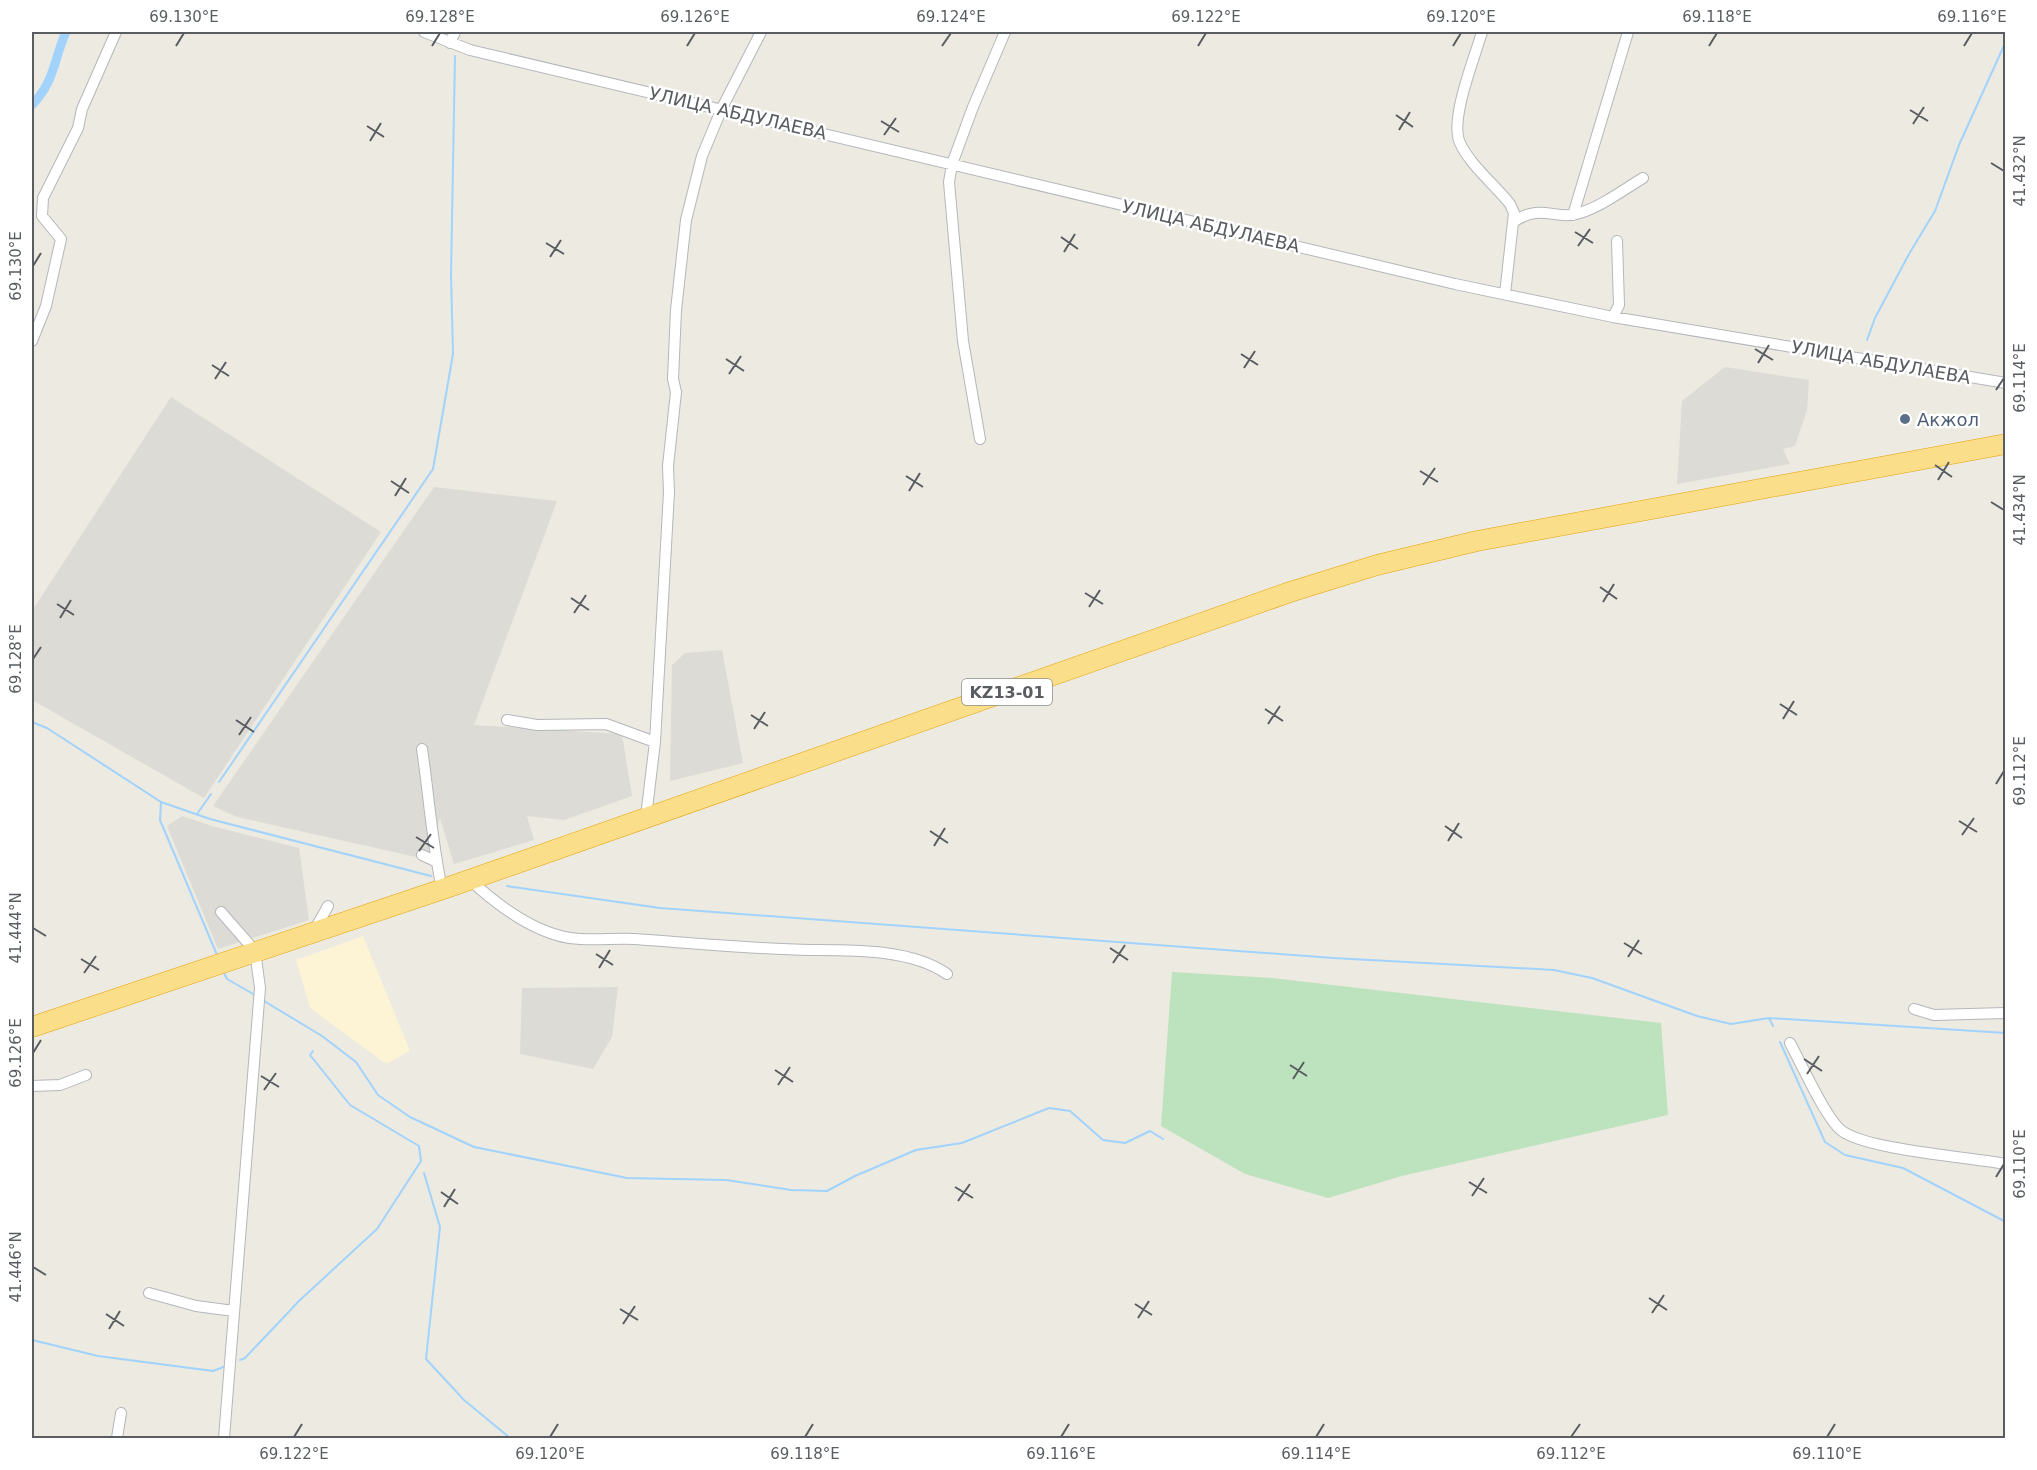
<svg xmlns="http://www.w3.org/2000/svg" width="2037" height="1470" font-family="'DejaVu Sans',sans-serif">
<rect width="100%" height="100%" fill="#eceae1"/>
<!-- commercial -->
<path fill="#fdf4d5" d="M363 936 410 1051 386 1064 310 1008 296 960Z"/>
<!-- industrial -->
<path fill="#dddbd5" d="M1725 367 1809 380 1807 410 1795 446 1783 449 1790 464 1677 484 1682 401Z
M171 397 381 532 204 798 32 700V611Z
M434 487 557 501 474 725 622 734 632 796 564 820 527 816 534 840 454 864 440 818 425 859 237 817 213 806Z
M722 650 743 763 670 781 672 665 685 653Z
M182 816 212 826 299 848 309 920 218 949 167 826Z
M618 987 612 1037 593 1069 520 1054 522 988Z"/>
<!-- green -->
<path fill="#bde3be" d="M1172 972 1272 978 1661 1023 1668 1115 1402 1176 1328 1198 1245 1174 1161 1126Z"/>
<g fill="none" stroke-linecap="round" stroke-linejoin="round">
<!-- stream -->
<path stroke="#a1d3fc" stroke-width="2" d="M1867 340 1875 318 1909 254 1935 211 1959 145 2006 41
M32 722 47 728 161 802 210 819 431 876
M219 782 433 469 453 354 451 275 455 56
M161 802 160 820 217 955
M197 814 211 794
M507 886 660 908 1333 958 1554 970 1592 978 1697 1016 1731 1024 1769 1018 2006 1033
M224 973 227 979 255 995
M264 1001 322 1036 356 1062 378 1095 410 1117 474 1147 627 1178 726 1180 791 1190 827 1191 855 1176 916 1150 962 1143 1049 1108 1070 1111 1103 1140 1125 1143 1150 1131 1163 1139
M1769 1018 1773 1026
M1780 1042 1825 1142 1845 1155 1903 1168 2006 1222
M424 1173 440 1227 426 1359 464 1400 510 1438
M32 1340 98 1356 213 1371 226 1366
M240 1360 245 1358 300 1300 377 1229 421 1161 419 1146 350 1105 310 1055 313 1051"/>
<!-- canal -->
<path stroke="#a1d3fc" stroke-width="9" d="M32 105C56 79 53 61 66 32"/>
<!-- street casing -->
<g stroke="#b4b7bb" stroke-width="12">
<path id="street" d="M424 32 470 50 1455 284 1613 317 2006 383
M1482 32C1475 57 1449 120 1460 143 1470 165 1495 185 1510 204L1514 213 1505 294
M450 43 455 32
M1573 215 1628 32
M1515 221C1541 203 1556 221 1580 213 1602 206 1623 190 1643 178
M1613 317 1619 305 1617 241
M32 341 46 306 61 239 42 216 43 198 78 128 82 109 116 32
M980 439 963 341 949 182 952 164 973 107 1005 32
M507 720 537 725 606 724 655 742
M422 749C429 796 432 843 442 889
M646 817 655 742 669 492 668 466 676 392 673 379 676 310 686 220 702 156 722 108 761 32
M422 855 435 861
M469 879C497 905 532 932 570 938 591 941 613 938 634 939 693 943 751 949 811 950 853 950 912 949 947 974
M221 912 255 951 260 988 224 1438
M314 931 328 906
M1914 1009 1934 1015 2006 1013
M1790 1043C1801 1063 1826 1119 1842 1131 1868 1150 1969 1157 2006 1164
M32 1086 60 1085 86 1075
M149 1293 196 1306 234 1311
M117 1438 121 1413"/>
</g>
<!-- highway casing -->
<g stroke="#e6a306" stroke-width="21">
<path id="highway" d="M32 1027 449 887 1290 592 1377 565 1477 541 2006 444"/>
</g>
<!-- street -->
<use href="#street" stroke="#fff" stroke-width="10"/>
<!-- highway -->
<use href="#highway" stroke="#fade8a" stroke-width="20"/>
</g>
<!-- ticks -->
<path fill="none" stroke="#595d61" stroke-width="2" d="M176 46 184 33M432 46 440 33M687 46 695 33M942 46 951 33M1198 46 1206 33M1453 46 1461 33M1709 46 1717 33M1964 46 1972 33M1910 110 1928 121M1396 115 1413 127M881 121 899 132M1913 124 1924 107M367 126 384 137M1399 130 1410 112M884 135 896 118M370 141 381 123M1991 163 2004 171M1575 232 1593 243M1061 237 1078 249M546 243 564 254M1578 246 1590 229M1064 252 1075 234M550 257 561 240M33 266 41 253M1755 349 1773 360M1241 354 1258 365M726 359 744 371M1758 363 1769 345M212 365 229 376M1244 368 1255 351M729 374 741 356M215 379 226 362M1996 390 2004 378M1935 465 1952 477M1420 471 1438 482M906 476 923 487M1938 480 1949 462M391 481 409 493M1423 485 1435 468M909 491 920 473M395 496 406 478M1991 502 2004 510M1600 587 1617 599M1085 593 1103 604M571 598 589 610M1603 602 1614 584M57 604 74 615M1089 607 1100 590M574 613 586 595M60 618 71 600M33 659 41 647M1780 704 1797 715M1265 709 1283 721M751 715 768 726M1783 719 1794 701M236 720 254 732M1268 724 1280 706M754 729 765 712M239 735 251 717M1996 784 2004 771M1959 821 1977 832M1445 826 1462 838M930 831 948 843M1962 835 1974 818M416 837 434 848M1448 841 1459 823M934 846 945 828M419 851 431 834M33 928 46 936M1624 943 1642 954M1110 948 1128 960M596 954 613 965M1628 957 1639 940M81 959 99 970M1113 963 1125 945M599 968 610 950M84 973 96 956M33 1053 41 1040M1804 1059 1822 1071M1290 1065 1307 1076M775 1070 793 1082M1807 1074 1819 1056M261 1076 279 1087M1293 1079 1304 1062M778 1085 790 1067M264 1090 276 1073M1996 1177 2004 1164M1469 1182 1487 1193M955 1187 973 1198M441 1192 458 1204M1472 1196 1484 1178M958 1201 970 1184M444 1207 455 1189M33 1267 46 1275M1649 1298 1667 1310M1135 1304 1152 1315M620 1309 638 1320M1652 1313 1664 1295M106 1314 124 1326M1138 1318 1149 1301M623 1324 635 1306M109 1329 120 1311M294 1437 302 1424M550 1437 558 1424M805 1437 813 1424M1061 1437 1069 1424M1316 1437 1324 1424M1571 1437 1580 1424M1827 1437 1835 1424"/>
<!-- markers -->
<circle fill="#5c6f8a" stroke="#fff" stroke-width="2" cx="1905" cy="419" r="6"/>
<g text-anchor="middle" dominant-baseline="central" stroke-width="5" stroke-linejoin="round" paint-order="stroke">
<!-- shield labels -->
<rect fill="#fff" stroke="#8b8e90" stroke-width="1.5" x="962" y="679" width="90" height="26" rx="4.5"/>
<g font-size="16" font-weight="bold" fill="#595d61">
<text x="1007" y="692">KZ13-01</text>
</g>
<!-- street labels -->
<g font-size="18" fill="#595d61" stroke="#fff">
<text transform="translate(738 113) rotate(13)">УЛИЦА АБДУЛАЕВА</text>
<text transform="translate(1211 226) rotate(13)">УЛИЦА АБДУЛАЕВА</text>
<text transform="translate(1881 362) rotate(10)">УЛИЦА АБДУЛАЕВА</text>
</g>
<!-- service labels -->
<g font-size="18" fill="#4e5e75" stroke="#fff" text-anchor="start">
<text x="1917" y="419">Акжол</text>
</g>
</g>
<!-- border -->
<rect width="2037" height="1470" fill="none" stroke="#ffffff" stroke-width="66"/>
<rect x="33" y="33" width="1971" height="1404" fill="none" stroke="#595d61" stroke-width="2"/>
<g font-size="15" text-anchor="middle" fill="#595d61">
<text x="184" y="22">69.130°E</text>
<text x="440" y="22">69.128°E</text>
<text x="695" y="22">69.126°E</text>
<text x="951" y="22">69.124°E</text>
<text x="1206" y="22">69.122°E</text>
<text x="1461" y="22">69.120°E</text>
<text x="1717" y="22">69.118°E</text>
<text x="1972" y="22">69.116°E</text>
<text transform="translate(2020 171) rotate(-90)" y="5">41.432°N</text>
<text transform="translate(16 266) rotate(-90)" y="5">69.130°E</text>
<text transform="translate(2020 378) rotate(-90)" y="5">69.114°E</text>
<text transform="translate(2020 510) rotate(-90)" y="5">41.434°N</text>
<text transform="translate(16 659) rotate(-90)" y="5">69.128°E</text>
<text transform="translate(2020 771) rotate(-90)" y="5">69.112°E</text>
<text transform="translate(16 928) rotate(-90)" y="5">41.444°N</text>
<text transform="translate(16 1053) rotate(-90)" y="5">69.126°E</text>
<text transform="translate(2020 1164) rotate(-90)" y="5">69.110°E</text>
<text transform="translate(16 1267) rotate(-90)" y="5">41.446°N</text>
<text x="294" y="1459">69.122°E</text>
<text x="550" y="1459">69.120°E</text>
<text x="805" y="1459">69.118°E</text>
<text x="1061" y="1459">69.116°E</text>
<text x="1316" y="1459">69.114°E</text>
<text x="1571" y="1459">69.112°E</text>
<text x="1827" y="1459">69.110°E</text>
</g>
</svg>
